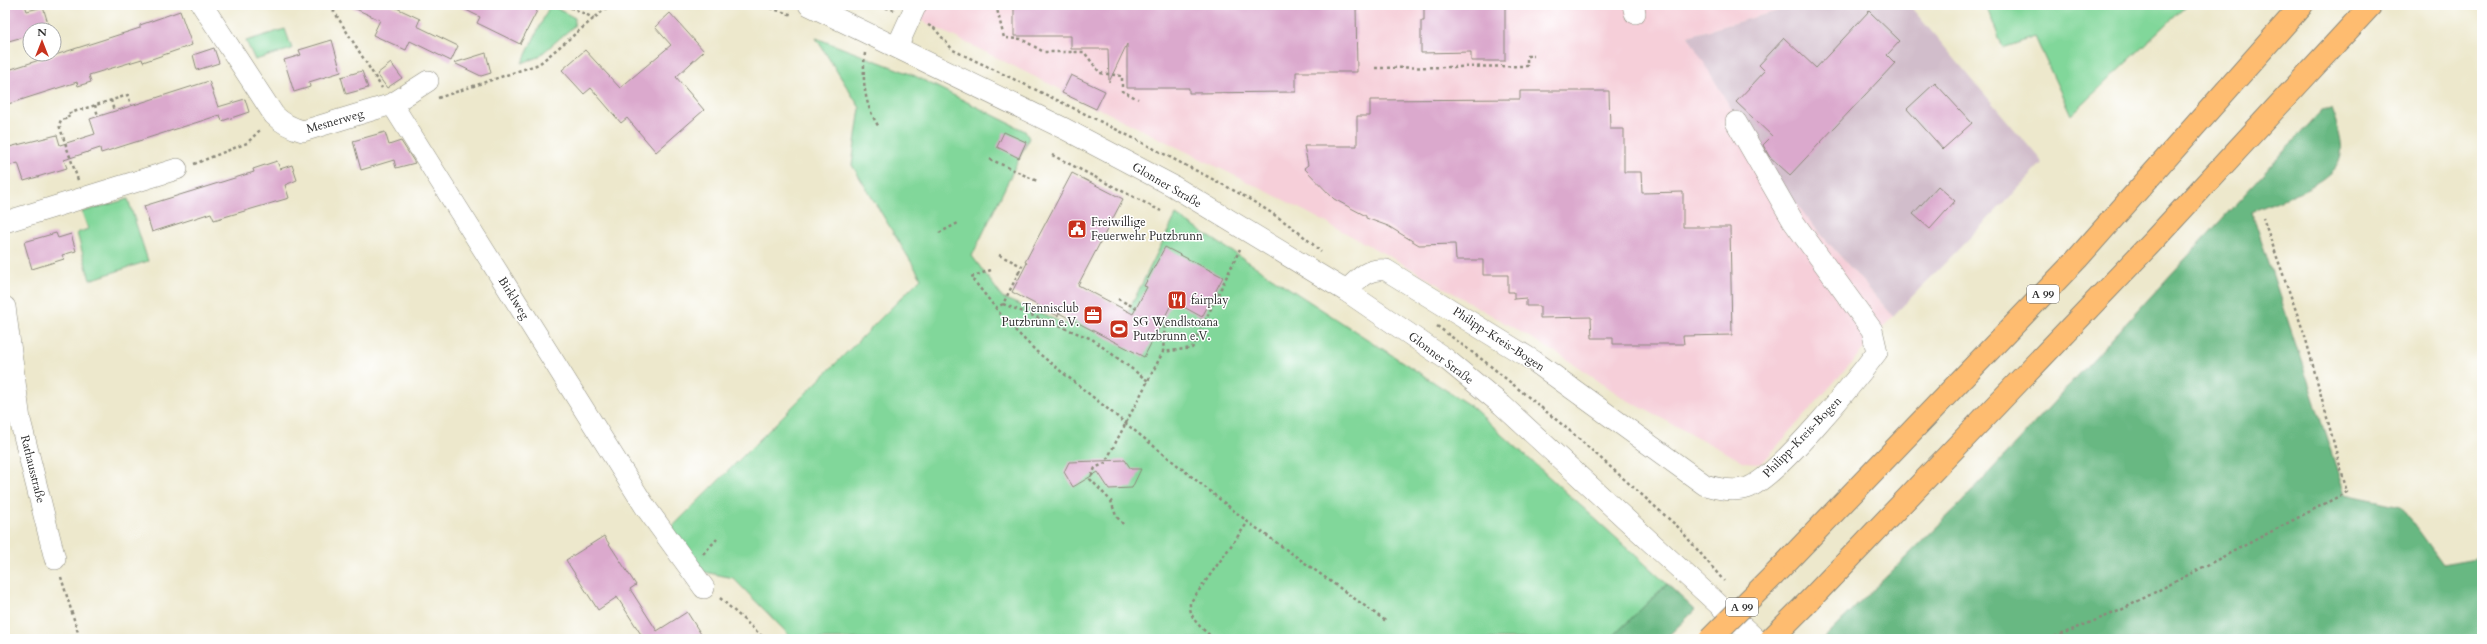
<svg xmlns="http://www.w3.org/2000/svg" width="2487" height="644" font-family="Cardo,serif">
<rect width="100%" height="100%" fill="#fff"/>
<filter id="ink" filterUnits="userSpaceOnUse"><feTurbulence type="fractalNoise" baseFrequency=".025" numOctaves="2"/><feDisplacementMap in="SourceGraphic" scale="8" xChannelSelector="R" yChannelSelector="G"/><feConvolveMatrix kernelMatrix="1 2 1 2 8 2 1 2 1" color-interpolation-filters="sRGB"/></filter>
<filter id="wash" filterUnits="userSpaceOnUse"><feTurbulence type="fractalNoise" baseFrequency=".012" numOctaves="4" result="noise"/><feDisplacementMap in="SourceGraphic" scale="16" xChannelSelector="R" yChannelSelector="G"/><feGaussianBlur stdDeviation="0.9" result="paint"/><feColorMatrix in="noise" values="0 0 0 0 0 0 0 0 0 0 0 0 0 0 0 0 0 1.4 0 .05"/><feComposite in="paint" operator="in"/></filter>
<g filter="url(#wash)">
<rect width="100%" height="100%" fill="#ede8cc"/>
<!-- built -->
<path fill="#f6cfd9" d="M890 5H1799L1688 36 1813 225 1893 316 1762 463 1744 462 1625 399 1562 356 1398 261 1284 200Z"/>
<!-- industrial -->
<path fill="#d1bdcb" d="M1799 5H1909L2043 163 1893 316 1813 225 1760 157 1688 36Z"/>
<!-- green -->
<path fill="#81d79a" stroke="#568162" d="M550 5 575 18 574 26 538 57 522 63Z
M1986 5H2187L2071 115 2035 37 2003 48Z
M285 29 292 49 255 60 246 41Z
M816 38 913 75 1025 131 1029 138 972 256 1003 298 1066 324 1085 289 1128 312 1176 215 1472 407 1667 584 1610 639H793L733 578 700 571 669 530 921 278 852 165 860 108Z
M128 199 148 261 90 280 77 233 88 229 82 212Z"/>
<!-- forest -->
<path fill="#68b882" stroke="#4a7256" d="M2331 108C2336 123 2345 143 2340 159 2333 185 2275 200 2252 212L2345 494 2401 506 2443 564 2482 557V639H1823L1962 502 2322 110Z
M1667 584 1695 610 1665 639H1610Z"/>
<g id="blocks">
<!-- building -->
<path fill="#dba9cd" d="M5 5H25L27 11 43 7 50 30H30V35L5 42Z
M347 5H390L420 19 417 26 458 46 451 61 410 41 406 50 373 35 380 20Z
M456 5H529L538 9 520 44 477 23 480 17Z
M1014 5H1356L1357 72H1296V92L1189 93V88H1127V44L1109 82 1108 49H1071V36H1014Z
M1424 5H1505V61H1471V52L1421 53V21H1424Z
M180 11 192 45 143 62 142 59 89 75 91 82 78 86 77 82 5 105V71L140 28V25Z
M1869 11 1900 41 1887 55 1895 63 1790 175 1769 156 1763 145 1772 136 1736 102 1765 71 1759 65 1784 38 1816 68Z
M670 13 704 51 676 77 704 110 656 152 627 118 621 123 591 88 584 94 562 70 585 50 620 88 671 45 655 27Z
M332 40 341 72 309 82 310 87 294 92 284 60 301 55 299 50Z
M214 48 219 63 197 70 193 55Z
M486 53 491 73 481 76 454 63Z
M391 63 402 78 387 88 377 74Z
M362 71 368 88 346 94 341 77Z
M1071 75 1105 91 1096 109 1062 93Z
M209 81 218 107 245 99 249 112 222 121 220 115 101 153 100 148 64 160 67 168 24 181 18 163 5 167V148L57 135 60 145 95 134 90 119Z
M1935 83 1972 123 1943 149 1907 109Z
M1520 91H1609L1610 129H1624V172H1641L1642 193 1683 192V227H1730L1732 335 1683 336 1684 344H1613V338H1592L1591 317 1540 318V306H1526V298L1514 299V292H1508V275H1483V260H1456L1455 244 1419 245 1388 226 1366 218V216L1334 199 1304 168 1308 165 1304 146H1357V116H1370V100L1520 99Z
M385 132 389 145 401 141 415 163 396 168 394 160 361 170 353 141Z
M1004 132 1026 142 1019 158 997 147Z
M277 161 280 169 292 165 297 180 285 185 289 198 214 220 211 213 152 232 144 206 254 172 253 169Z
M1072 173 1123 199 1078 285 1133 314 1147 287 1144 286 1165 247 1223 277 1202 317 1173 301 1144 357 1059 313 1058 316 1012 292 1027 263 1025 262Z
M1938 186 1955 201 1930 229 1913 214Z
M56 233 58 238 71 234 76 251 62 255 64 259 32 269 24 242Z
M1125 460 1131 469H1141L1132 488 1109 489 1098 472 1073 487 1064 472 1069 462Z
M604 536 636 585 630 589 657 631 687 612 704 639H644L617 597 598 610 566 560Z"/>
</g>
</g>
<g filter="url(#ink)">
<use href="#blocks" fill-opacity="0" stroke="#8c8a7c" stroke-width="1"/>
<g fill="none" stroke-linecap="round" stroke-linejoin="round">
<!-- minor casing -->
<g stroke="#8c8a7c" stroke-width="22">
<path id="minor" d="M202 5 274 115C283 124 291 128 303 131L392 104 428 81
M809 5 1065 129 1173 186 1346 291 1446 359 1502 405 1756 639
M1633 5 1635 13
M897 47 916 5
M392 104 644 505 704 588
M5 222 177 169
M1346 291C1359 278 1367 268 1386 270L1534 361 1705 485C1719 489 1733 492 1747 488 1776 479 1856 380 1877 352L1872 330 1793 221 1736 122
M5 307 20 420 55 559"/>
</g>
<!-- highway casing -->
<g stroke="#8c8a7c" stroke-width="24">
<path id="highway" d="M1774 575 2077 259 2302 5
M1805 605 2153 241 2371 5"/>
</g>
<!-- path -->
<path stroke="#8c8a7c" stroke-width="2.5" stroke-dasharray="3 3" stroke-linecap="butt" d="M330 5 382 88
M565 5 594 18
M759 5 793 15
M862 5C873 10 883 5 894 10
M996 5 1004 38 1021 39 1044 52H1084L1100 73 1122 76V91L1138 99
M928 25 934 28 953 50C1030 87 1106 123 1181 163 1230 188 1281 213 1321 252
M865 53C862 80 864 105 879 127
M1375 68 1527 66V56H1534
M438 98 539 64 610 5
M111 100 114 111
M95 105 98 116
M1052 155 1161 211
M990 159 1037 181
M194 164 247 143 261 129
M78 180 59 125 61 120 69 118 67 114 128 95 131 105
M939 233 960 222
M999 255 1022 266 1019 272 1022 273
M991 270 971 277 1006 321 1037 352 1248 522 1387 622
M1118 299 1136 308
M1003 304 1092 339 1148 381
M995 308 1003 304 1019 272
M1163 321 1165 322 1163 352
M1437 326 1488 364 1570 431 1678 527 1724 581
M1123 524 1116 516 1111 501 1090 479 1095 468 1105 463 1163 352 1192 348 1240 249
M703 554 717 539
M61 577 80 639
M720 598 765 639
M1214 639C1202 628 1189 620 1190 603L1248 522
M2049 639 2119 611 2347 492 2305 336 2263 218"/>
<!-- minor -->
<use href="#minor" stroke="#fff" stroke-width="21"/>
<!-- highway -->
<use href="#highway" stroke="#febc70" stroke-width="22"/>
<!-- highway-bridge casing -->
<g stroke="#8c8a7c" stroke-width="24" stroke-linecap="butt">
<path id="highway-bridge" d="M1710 639 1774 575
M1771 639 1805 605"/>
</g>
<!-- highway-bridge -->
<use href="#highway-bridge" stroke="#febc70" stroke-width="22"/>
</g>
</g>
<!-- icons -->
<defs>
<g id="civic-square" transform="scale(1)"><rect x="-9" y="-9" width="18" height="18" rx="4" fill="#c8321e" stroke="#fff"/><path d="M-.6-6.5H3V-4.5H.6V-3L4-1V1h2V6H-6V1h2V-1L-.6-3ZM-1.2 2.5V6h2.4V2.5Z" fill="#fff"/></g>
<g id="restaurant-square" transform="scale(1)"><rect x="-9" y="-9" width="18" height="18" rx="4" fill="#c8321e" stroke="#fff"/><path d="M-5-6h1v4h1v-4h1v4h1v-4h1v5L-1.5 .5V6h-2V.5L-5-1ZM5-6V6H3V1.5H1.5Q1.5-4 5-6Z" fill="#fff"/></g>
<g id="office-square" transform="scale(1)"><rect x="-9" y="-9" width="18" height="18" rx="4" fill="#c8321e" stroke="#fff"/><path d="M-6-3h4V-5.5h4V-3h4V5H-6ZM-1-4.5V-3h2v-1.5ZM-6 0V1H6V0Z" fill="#fff"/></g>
<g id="stadium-square" transform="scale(1)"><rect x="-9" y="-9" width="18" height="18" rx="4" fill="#c8321e" stroke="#fff"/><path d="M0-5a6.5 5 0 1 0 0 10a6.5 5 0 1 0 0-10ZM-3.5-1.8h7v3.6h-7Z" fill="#fff"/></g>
</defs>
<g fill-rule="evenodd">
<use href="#civic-square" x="1077" y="229"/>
<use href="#restaurant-square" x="1177" y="300"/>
<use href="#office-square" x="1093" y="315"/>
<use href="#stadium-square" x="1119" y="329"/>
</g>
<g text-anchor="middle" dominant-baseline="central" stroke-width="3" stroke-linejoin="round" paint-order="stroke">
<!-- shield labels -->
<g fill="#fff" stroke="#6b6b6b" stroke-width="1">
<rect x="2027" y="285" width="32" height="18" rx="3"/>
<rect x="1726" y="598" width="32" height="18" rx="3"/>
</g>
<g font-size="11" font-weight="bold" fill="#2b2b2b">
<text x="2043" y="294">A 99</text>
<text x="1742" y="607">A 99</text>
</g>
<!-- street labels -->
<g font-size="12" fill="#2b2b2b" stroke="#fff">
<text transform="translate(335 121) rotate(-16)">Mesnerweg</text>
<text transform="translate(1167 185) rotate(30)">Glonner Straße</text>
<text transform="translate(514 298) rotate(58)">Birklweg</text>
<text transform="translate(1499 339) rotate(33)">Philipp-Kreis-Bogen</text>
<text transform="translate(1441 358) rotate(37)">Glonner Straße</text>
<text transform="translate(1802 437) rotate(-46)">Philipp-Kreis-Bogen</text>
<text transform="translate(33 469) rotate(76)">Rathausstraße</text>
</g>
<!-- poi labels -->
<g font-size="12" fill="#2b2b2b" stroke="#fff" text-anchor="start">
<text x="1091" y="222">Freiwillige<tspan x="1091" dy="14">Feuerwehr Putzbrunn</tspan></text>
<text x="1191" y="300">fairplay</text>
<text x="1079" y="308" text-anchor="end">Tennisclub<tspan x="1079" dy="14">Putzbrunn e.V.</tspan></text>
<text x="1133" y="322">SG Wendlstoana<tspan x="1133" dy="14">Putzbrunn e.V.</tspan></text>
</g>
</g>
<!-- margin -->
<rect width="2487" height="644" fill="none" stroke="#fff" stroke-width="20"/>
<!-- north arrow -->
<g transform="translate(42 42)"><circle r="19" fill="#ffffff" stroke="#aaaaaa"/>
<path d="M0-3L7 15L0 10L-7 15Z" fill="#c8321e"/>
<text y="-6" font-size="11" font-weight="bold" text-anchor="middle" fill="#2b2b2b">N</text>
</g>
</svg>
